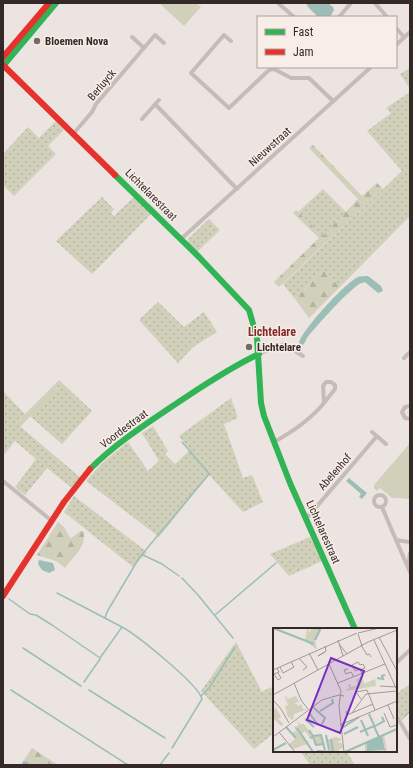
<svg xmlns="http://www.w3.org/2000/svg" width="413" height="768" font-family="'Roboto Condensed',sans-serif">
<defs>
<pattern id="grass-dots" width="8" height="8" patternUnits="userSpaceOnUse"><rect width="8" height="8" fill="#d0d0bb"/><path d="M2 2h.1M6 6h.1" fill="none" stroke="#b3b3a1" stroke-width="1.8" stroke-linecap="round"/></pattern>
<pattern id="forest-firs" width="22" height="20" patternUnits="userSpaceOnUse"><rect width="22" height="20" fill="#d0d0bb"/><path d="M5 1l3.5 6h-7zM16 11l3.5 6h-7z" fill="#b3b3a1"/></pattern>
</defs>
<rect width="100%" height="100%" fill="#ece4e0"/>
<!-- grass -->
<path fill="url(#grass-dots)" d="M410 68V89L400 74Z
M410 92V216L340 287 323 270 295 299 283 284 402 171 367 131 391 113 386 108Z
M56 121 64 130 48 146 56 154 14 196 3 185V154L28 127 39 138Z
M323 189 346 212 323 237 298 212Z
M102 197 114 209 111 213 114 216 134 197 151 214 92 274 56 241Z
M209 219 220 230 197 252 188 243V239Z
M158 302 184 327 204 312 217 332 193 347 178 363 139 320Z
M59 380 92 411 62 444 30 416 58 387 55 384Z
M3 391 25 414 16 423 81 478 72 488 47 468 25 495 15 487 36 459 15 441 3 456Z
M231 398 238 418 224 424 243 478 252 475 263 502 243 512 209 475 159 537 86 481 101 464 128 442 148 471 159 461 142 433 153 426 168 451 165 454 175 464 190 450 179 436Z
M74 496 147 552 133 567 64 512Z
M310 537 322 561 289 576 270 554Z
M236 642 262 692 271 687 274 692V733L254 749 201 691Z
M410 684V711L402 721 396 711V694Z
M300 751H346L355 765H310Z"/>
<!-- forest -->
<path fill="url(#forest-firs)" d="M313 145 362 196 377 183 383 189 279 287 274 282 319 238 293 213 296 210 323 236 358 199 309 148Z
M323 270 340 287 309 318 295 299Z
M55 384 58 387 20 427 16 423Z
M410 485V499L398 498Z
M58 522 64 527 70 538 73 537 80 531H83C88 545 73 557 65 568L56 561 37 555Z
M32 748 58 765H24L22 763Z"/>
<!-- park -->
<path fill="#d0d0bb" d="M159 3H196L201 7 184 26Z
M410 443V485L398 498H392L380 488 377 491 374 488V485Z"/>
<!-- water -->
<path fill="#9dbdb7" d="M306 3H328L333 7 334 10 330 17H318L308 7Z
M368 276 381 286 383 291 378 293 365 282 359 284C340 299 325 317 309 335 306 338 306 342 303 345L299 343C302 330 345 283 358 277 361 276 364 276 368 276Z
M349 478 367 493 362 499 359 497 361 494 346 481Z
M39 560 53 563 55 570 49 573 42 570 38 564Z"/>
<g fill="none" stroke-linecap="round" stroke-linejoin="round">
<!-- stream -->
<path stroke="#9dbdb7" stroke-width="1.5" d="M143 555 162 564 179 576
M182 578 198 595 233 638
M57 593 122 627
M9 599 30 614 36 615 52 625 100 658 122 627C137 635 199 685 202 699L172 748
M215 615 276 563
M105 618 107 612 139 558 209 474 207 471 182 442
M23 648 81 686
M84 682 100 659
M11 690 128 765
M89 690 165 738
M201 696 209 688 235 647
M405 716 410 711
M22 765 24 762 29 765
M160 765 169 753"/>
<!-- street -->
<path stroke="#c5bcb9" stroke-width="4" d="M278 3 294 17
M375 3 387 17
M339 17 351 3
M396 28 404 37
M132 37 144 48
M231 41 224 35 191 73 229 108 269 70 274 69 291 78H309L333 101
M396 45 410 32
M155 104 237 189
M142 119 159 100
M74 133 92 112 96 104 155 35 164 43
M181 239 371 67
M259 354 284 344 303 356
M404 358 410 352
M410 406 405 407 402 412 405 418 410 419
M372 432 386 444
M274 442C294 431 310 420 324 403L323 386 326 382H331L335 385V389L324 403
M3 481 52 521
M374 501a6 6 0 1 1 12 0a6 6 0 1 1-12 0Z
M382 507 396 540 410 542
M306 519 377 436
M396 540 410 572
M408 567 410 553
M396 663 410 650
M396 715 410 739"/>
<!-- fast -->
<path stroke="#30b455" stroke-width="6" d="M3 66 56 3
M115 175 199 257 249 310 257 338 261 403 264 416 290 483 355 629
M90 469C117 442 149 422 180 401 206 384 231 367 259 354"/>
<!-- jam -->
<path stroke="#e5322d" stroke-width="6" d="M3 57 49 3
M3 65 115 175
M3 596 64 502 90 469"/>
</g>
<!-- markers -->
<g fill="#756a68" stroke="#f9ede7" stroke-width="1.5">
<circle cx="37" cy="41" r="4"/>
<circle cx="249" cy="347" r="4"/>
</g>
<g text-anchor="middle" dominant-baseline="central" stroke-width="3" stroke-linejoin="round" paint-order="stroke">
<!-- poi labels -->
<g font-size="11" font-weight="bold" fill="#352928" stroke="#f9ede7" text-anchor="start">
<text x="45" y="41">Bloemen Nova</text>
<text x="257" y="347">Lichtelare</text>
</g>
<!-- street labels -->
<g font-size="11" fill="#352928" stroke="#f9ede7">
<text transform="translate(102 85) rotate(-50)">Berluyck</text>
<text transform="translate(270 147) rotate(-42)">Nieuwstraat</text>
<text transform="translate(151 195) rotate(45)">Lichtelarestraat</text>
<text transform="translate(124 429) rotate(-37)">Voordestraat</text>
<text transform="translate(335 472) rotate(-49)">Abelenhof</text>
<text transform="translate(323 532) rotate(66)">Lichtelarestraat</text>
</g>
<!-- neighbourhood labels -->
<g font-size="12" font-weight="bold" fill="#812924" stroke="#f9ede7">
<text x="272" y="332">Lichtelare</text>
</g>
</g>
<!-- overview -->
<g transform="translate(273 628)">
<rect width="124" height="124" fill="#ece4e0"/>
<path d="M31 0H35L36 5 38 0H47L42 12 44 22 32 12 34 1ZM89 48 91 56 102 51 103 58 72 63 76 60 75 57 78 56V59L85 57 83 52ZM14 68V71L23 68 26 74 21 75 25 77 24 79 28 76 30 81H35L21 86 20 92 15 89 12 78 15 77 12 69ZM3 80 8 89 5 91 11 96 8 98 0 90V82ZM23 91 27 96H31L40 108 48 107 51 117H43L40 109 37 110 32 103 29 106 36 115 21 121 15 117 23 110 18 105 23 103 21 99 26 97ZM63 109 69 111 64 115H69L70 120 66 121 67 124 56 123 54 112 58 111 59 114V110Z" fill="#d0d0bb"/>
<path d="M120 102 111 107 114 122 110 124 112 120 109 108 94 117V124H92V116L72 124Z" fill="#d0d0bb"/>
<path d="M109 108 112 122 94 123V115Z" fill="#9dbdb7"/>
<path fill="none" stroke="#9dbdb7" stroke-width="2" d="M0 0 41 16M42 12 47 2 44 0M104 50 110 51 109 48 112 47M40 79 52 90 49 96M47 83 60 75 59 71M37 86 45 97M96 86 101 97M32 91 41 99M88 92 95 108M102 98 111 93 109 89M13 99 23 110M24 100 40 124M69 100 86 89M36 102 40 108 48 107 52 122M87 104 101 98 106 109M71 106 85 99M53 107 56 122M37 110 40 109 43 117 51 116M58 111 60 124M0 122 13 115M44 123 60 124M72 124 124 101"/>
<path fill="none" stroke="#a39996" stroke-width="1" d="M85 5 106 0M85 6 89 18M106 9 124 43M65 12 70 28M101 12 124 62M66 16 74 26M88 17 94 27 96 26 98 29M52 24 45 28 53 23 52 18M36 25 45 42M26 30 34 39 30 42M56 36 68 63 66 78 71 124M7 39 10 45 21 39 18 34M4 40 6 44 1 46 5 52 8 50 5 45M75 41 71 42 73 46 78 44 81 49M0 42 84 5M87 42 92 40 90 36 87 37 85 34 79 37 82 43 87 41 89 46M21 55 28 72 35 81M65 55 112 36M107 58 123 59M0 67 95 14 124 2M88 71 83 64 94 62 102 82M0 72 8 81 16 95M115 77 121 91M73 83 74 87 100 76M79 85 93 66 124 63M111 85 117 99 124 97M67 97 124 73M6 104 22 124M0 109 49 72 66 67 71 68"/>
<path fill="#7b2cbf" fill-opacity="0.15" stroke="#7b2cbf" stroke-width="2" d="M58 30 91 43 67 105 34 92Z"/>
<rect width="124" height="124" fill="none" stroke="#352928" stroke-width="2"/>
</g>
<!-- border -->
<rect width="413" height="768" fill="none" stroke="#352928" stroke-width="8"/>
<!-- legend -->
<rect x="257" y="16" width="140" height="52" fill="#f9ede7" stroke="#ab9f9b"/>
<rect x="265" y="29" width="20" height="6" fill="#30b455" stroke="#ab9f9b"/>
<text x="293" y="36" font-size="12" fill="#352928">Fast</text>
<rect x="265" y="49" width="20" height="6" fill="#e5322d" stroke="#ab9f9b"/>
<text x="293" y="56" font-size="12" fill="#352928">Jam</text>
</svg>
